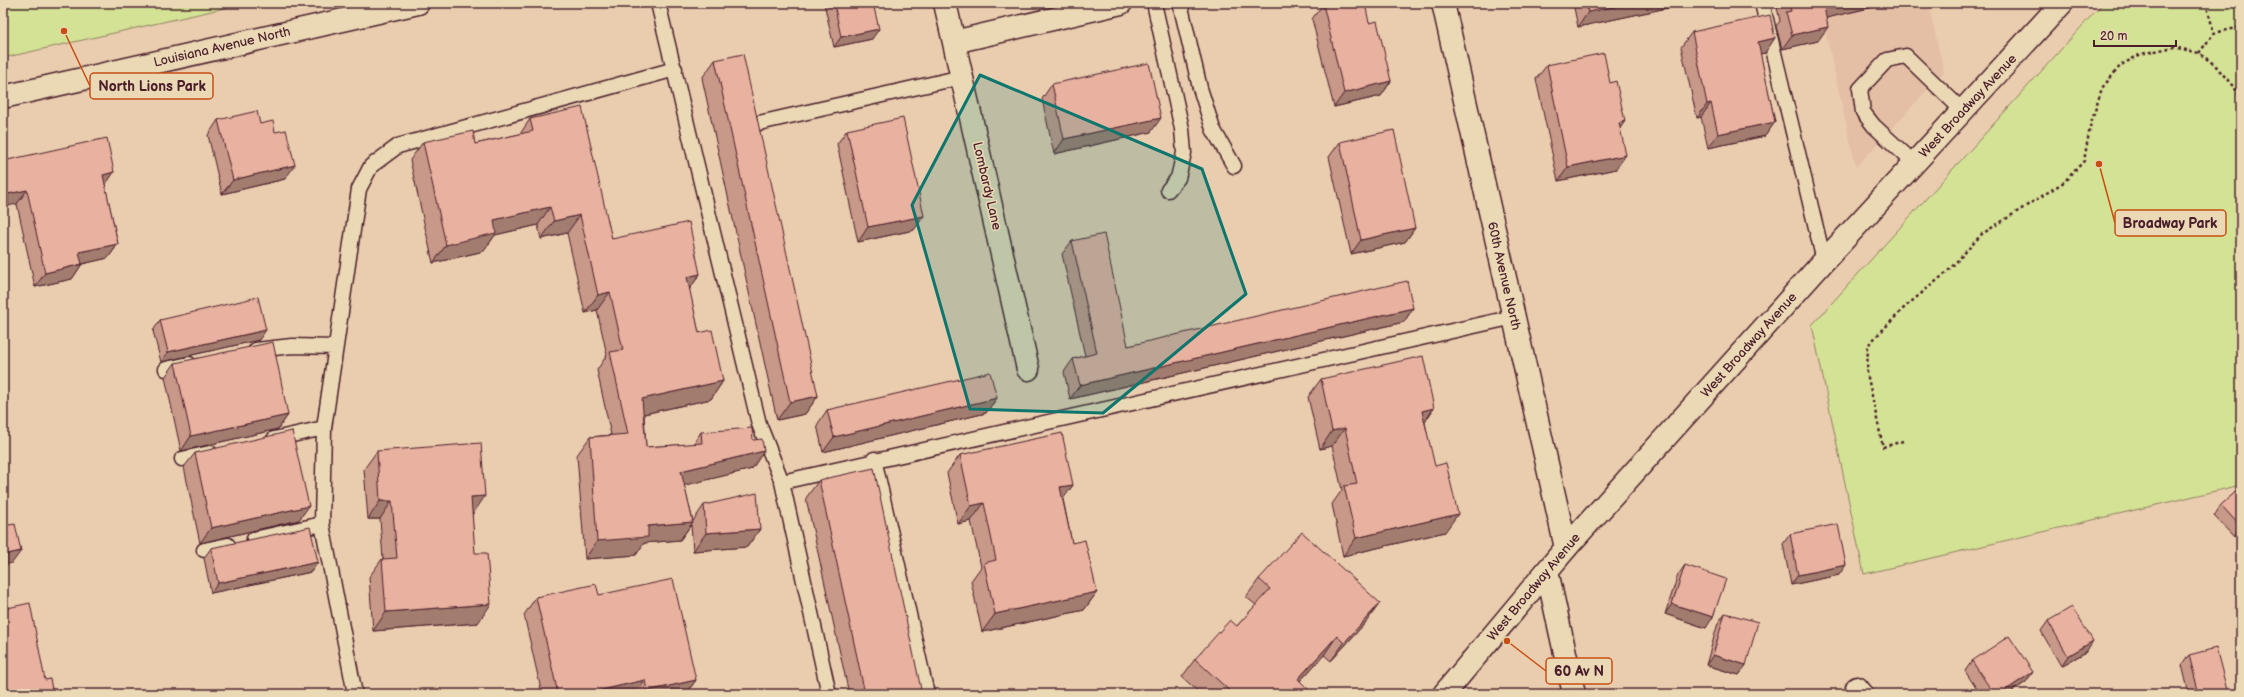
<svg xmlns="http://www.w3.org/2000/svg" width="2244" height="697" font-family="'Balsamiq Sans',sans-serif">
<rect width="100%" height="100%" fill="#eacdaf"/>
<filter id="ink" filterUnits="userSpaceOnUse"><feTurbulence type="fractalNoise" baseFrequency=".025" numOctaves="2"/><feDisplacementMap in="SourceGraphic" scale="8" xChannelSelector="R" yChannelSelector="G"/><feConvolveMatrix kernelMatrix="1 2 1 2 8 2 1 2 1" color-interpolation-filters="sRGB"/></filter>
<g filter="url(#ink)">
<!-- built -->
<path fill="#e4bea5" d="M1819 3H1928L1944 72 1856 167Z"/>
<!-- green -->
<path fill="#d4e295" stroke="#8f8060" d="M3 3H247L3 58Z
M2103 3H2241V485L1864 574 1812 325Z"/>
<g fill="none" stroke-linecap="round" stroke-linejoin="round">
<!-- lane casing -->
<g stroke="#4a1f2b" stroke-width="17">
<path id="lane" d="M658 3 759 424 782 482 829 694
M1154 3 1182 129 1184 153 1178 178 1168 190
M1180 3 1200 88 1213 129 1234 166
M1762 3 1824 261
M759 123 962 77
M1914 163 1874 126 1863 112 1860 89 1887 60 1906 56 1963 111
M256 350 292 346 335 347
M166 369 189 364
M274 439 324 428
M182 459 210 453
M874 459 927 694
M782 482 1514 317
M254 539 322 524
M204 550 228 545
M355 694 322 524 324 428 359 189 371 166 398 146 675 69"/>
</g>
<!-- street casing -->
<g stroke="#4a1f2b" stroke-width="25">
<path id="street" d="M945 3 1028 369
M1443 3 1566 548
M954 42 1121 3
M3 97 418 3
M1547 571 1574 694
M1857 688 1862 694"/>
</g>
<!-- secondary casing -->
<g stroke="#4a1f2b" stroke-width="25">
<path id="secondary" d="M1444 694 1566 548 1824 261 2062 3"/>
</g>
<!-- path -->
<path stroke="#4a1f2b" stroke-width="2.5" stroke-dasharray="3 3" stroke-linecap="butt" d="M2206 3 2214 33
M2199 53 2214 33 2241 27
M2241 135 2238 158 2241 173
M1903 441 1883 447 1867 373 1868 345 1905 307 1947 272 1982 234 2064 182 2084 161 2090 127 2102 88 2121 65 2141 54 2174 47 2199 53 2215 65 2237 91 2241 102"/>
<!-- lane -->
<use href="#lane" stroke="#ebd9b6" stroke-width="14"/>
<!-- street -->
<use href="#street" stroke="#ebd9b6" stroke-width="22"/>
<!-- secondary -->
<use href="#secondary" stroke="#ebd9b6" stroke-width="22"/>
</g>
<!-- wall -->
<path fill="#c89889" stroke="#4a1f2b" d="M824 3H873L872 39 834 47Z
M1573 3H1682L1681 5 1578 27Z
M1776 3H1890L1826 18 1818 41 1782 49 1776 26 1780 21Z
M1323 4 1369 23 1391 81 1381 96 1334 107 1312 19Z
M1692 32 1765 53 1760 54 1775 122 1765 136 1708 148 1701 117 1697 118 1681 47Z
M715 60 818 396 805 414 777 420 702 78Z
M1547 65 1610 83 1625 121 1620 127 1616 169 1558 181 1536 79Z
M1052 84 1151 132 1054 154 1042 99Z
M530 119 612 239 700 274 689 289 699 333 723 381 711 399 644 414 646 447 693 444 701 432 752 469 684 485 693 521 704 505 760 529 747 547 693 551 691 525 680 540 644 543 636 555 585 559 577 455 590 437 611 435 597 370 607 355 597 310 585 313 567 233 541 239 538 225 495 235 484 251 433 263 410 160 423 142 475 144 520 134Z
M218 120 260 124 275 132 285 179 222 194 208 135Z
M847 130 914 230 858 242 837 144Z
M1340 142 1415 228 1405 242 1351 254 1329 157Z
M3 161 114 172 105 185 118 244 108 258 82 264 72 279 35 287 17 204Z
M1072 241 1128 346 1413 308 1404 322 1070 399 1064 372 1073 359 1085 356 1062 254Z
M160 320 259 340 161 362 153 331Z
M175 363 288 415 278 429 181 451 165 377Z
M1321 379 1434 408 1425 422 1445 532 1343 556 1332 504 1342 490 1332 446 1320 449 1308 397Z
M997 398 986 413 823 452 817 425 827 410Z
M377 451 473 514H472L478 623 373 631 369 577 382 559H383L380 519H368L364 469Z
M195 453 299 520 200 543 184 467Z
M960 455 1073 485 1063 499 1072 543 1097 592 1084 610 982 632 971 581 981 567 971 521 958 524 947 473Z
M819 480 922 694H849L806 498Z
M2241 487V531L2234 537 2214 516 2221 505Z
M1790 534 1839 575 1791 585 1783 544Z
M211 548 318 562 311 572 211 593 204 558Z
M1685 565 1706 628 1665 614 1678 575Z
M1259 579 1367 621 1331 661 1324 655 1300 681 1306 694H1201L1182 677 1195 659 1237 626 1256 605 1246 597Z
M599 595 696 680 686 694H542L524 615 536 597Z
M1725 613 1746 665 1739 675 1706 665 1718 623Z
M2048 621 2086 652 2061 666 2041 631Z
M2189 655 2228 694H2189L2182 665Z
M1972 661 2026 682 2008 694H1980L1965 671Z"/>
<!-- shaded-wall -->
<path fill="#a37c6f" stroke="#4a1f2b" d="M1632 3H1682L1681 5 1578 27 1588 12Z
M1839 3H1890L1814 21 1824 7Z
M1828 27 1818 41 1782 49 1792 35Z
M879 29 872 39 834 47 841 37Z
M1775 38 1765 53 1747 56 1758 42Z
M1391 81 1381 96 1334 107 1344 93Z
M1711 103 1701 117 1697 118 1707 104Z
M1161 118 1151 132 1054 154 1064 139Z
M1625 121 1615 136 1619 123Z
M1775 122 1765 136 1708 148 1718 134Z
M1626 155 1616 169 1558 181 1568 167Z
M295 165 285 179 222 194 233 180Z
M114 172 104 187 103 175Z
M27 190 17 204 3 207V195Z
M550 207 538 225 495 235 484 251 433 263 446 245 494 220Z
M580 215 567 233 541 239 554 221Z
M924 216 914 230 858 242 868 227Z
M1415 228 1405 242 1351 254 1361 240Z
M118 244 108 258 69 267 79 252Z
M82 264 72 279 35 287 45 273Z
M700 274 688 292 687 277Z
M610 292 597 310 585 313 598 295Z
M1413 308 1404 322 1070 399 1080 385Z
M266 330 259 340 161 362 168 352Z
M723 381 711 399 630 417 642 399Z
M818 396 805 414 777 420 790 402Z
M997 398 986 413 823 452 834 437Z
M1434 408 1422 426V411Z
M288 415 278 429 181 451 191 436Z
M1345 428 1332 446 1320 449 1332 431Z
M764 451 752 469 669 489 681 471Z
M1073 485 1060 503V487Z
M485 496 473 514 458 515 471 497Z
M380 501H392L380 519H368Z
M984 503 971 521 958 524 971 506Z
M309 506 299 520 200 543 211 528Z
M1458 514 1445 532 1343 556 1356 538Z
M693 522 680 540 644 543 636 555 585 559 597 541 648 526Z
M2241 527V531L2234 537Z
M760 529 747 547 693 551 706 533Z
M21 551 12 563 3 565V555Z
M318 562 311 572 211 593 218 583Z
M1846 565 1839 575 1791 585 1798 575Z
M1097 592 1084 610 982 632 995 614Z
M1380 603 1367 621 1331 661 1344 643Z
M491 604 478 623 373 631 386 612Z
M1672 604 1713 617 1706 628 1665 614Z
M1337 636 1324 655 1288 694 1298 679Z
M2093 641 2086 652 2061 666 2068 656Z
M1713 655 1746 665 1739 675 1706 665Z
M2033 672 2026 682 2008 694H2000Z
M645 680 635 694H584Z
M696 680 686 694H645L647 691Z"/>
<!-- building -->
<path fill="#e9b19f" stroke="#4a1f2b" d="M834 3H873L879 29 841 37Z
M1328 3H1365L1369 23 1377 21 1391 81 1344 93 1323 4Z
M1586 3H1632L1588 12Z
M1789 3H1839L1824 7 1828 27 1792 35 1786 12 1791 11Z
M1770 15 1775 38 1758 42 1775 122 1718 134 1711 103 1707 104 1692 32Z
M1604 53 1610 83 1616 81 1625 121 1619 123 1626 155 1568 167 1547 65Z
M743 54 818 396 790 402 715 60Z
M1149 63 1161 118 1064 139 1052 84Z
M582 107 612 239 689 222 700 274 687 277 699 333 712 330 723 381 642 399 646 447 702 443 701 432 752 428 753 440 762 439 764 451 681 471 693 522 648 526V537L597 541 590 437 628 434 610 352 623 350 610 292 598 295 580 215 554 221 550 207 494 220 496 233 446 245 423 142 473 131 475 144 533 131 530 119Z
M257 111 260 124 273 121 275 132 286 130 295 165 233 180 218 120Z
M903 118 924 216 868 227 847 130Z
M1394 130 1415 228 1361 240 1340 142Z
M107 138 114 172 103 175 118 244 79 252 82 264 45 273 27 190 3 195V161Z
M1104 234 1128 346 1407 281 1413 308 1080 385 1073 359 1097 353 1072 241Z
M258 297 266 330 168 352 160 320Z
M273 342 288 415 191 436 175 363Z
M1423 356 1434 408 1422 411 1435 466 1446 463 1458 514 1356 538 1344 486 1357 484 1345 428 1332 431 1321 379Z
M990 372 997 398 834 437 827 410Z
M292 431 309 506 211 528 195 453Z
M1062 433 1073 485 1060 487 1072 543 1085 540 1097 592 995 614 984 563 996 560 984 503 971 506 960 455Z
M481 443 485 496 471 497 475 553H487L491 604 386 612 382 559 397 558 392 501H380L377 451Z
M874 468 922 694H865L819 480Z
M2241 487V527L2221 505Z
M757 493 760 529 706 533 704 505Z
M15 524 21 551 3 555V526Z
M1838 524 1846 565 1798 575 1790 534Z
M310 527 318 562 218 583 211 548Z
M1302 532 1380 603 1344 643 1337 636 1298 679 1309 690 1306 694H1233L1195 659 1230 620 1237 626 1270 589 1259 579Z
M1685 565 1726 579 1713 617 1672 604Z
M673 579 696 680 647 691 645 680 584 694H558L536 597 596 584 599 595Z
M30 603 45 680 50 679 53 694H4L3 688V609Z
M2072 607 2093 641 2068 656 2048 621Z
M1725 613 1758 622 1746 665 1713 655Z
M2009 636 2033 672 2000 694H1994L1972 661Z
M2216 648 2228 694H2199L2189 655Z"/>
</g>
<!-- marked area -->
<path fill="#0f766e" fill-opacity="0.2" stroke="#0f766e" stroke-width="3" stroke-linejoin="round" d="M980 75 1202 169 1246 294 1103 413 970 409 912 205Z"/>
<g text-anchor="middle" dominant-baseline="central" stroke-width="3" stroke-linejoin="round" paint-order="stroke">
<!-- street labels -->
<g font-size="13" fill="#4a1f2b" stroke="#ebd9b6">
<text transform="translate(222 47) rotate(-13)">Louisiana Avenue North</text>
<text transform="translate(1968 106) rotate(-47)">West Broadway Avenue</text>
<text transform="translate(987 186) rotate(77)">Lombardy Lane</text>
<text transform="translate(1504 276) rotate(77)">60th Avenue North</text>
<text transform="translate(1749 345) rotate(-48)">West Broadway Avenue</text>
<text transform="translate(1534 587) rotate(-50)">West Broadway Avenue</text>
</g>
</g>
<!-- callouts -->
<path fill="none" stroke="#c84d12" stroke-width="1.5" d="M64 31L90 86M2099 164L2115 223M1507 641L1546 671"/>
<g fill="#c84d12" stroke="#ebd9b6" stroke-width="1.5">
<circle cx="64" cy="31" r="4"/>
<circle cx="2099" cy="164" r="4"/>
<circle cx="1507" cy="641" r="4"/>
</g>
<g fill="#ebd9b6" stroke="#c84d12" stroke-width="1.5">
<rect x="90" y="73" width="123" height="26" rx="4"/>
<rect x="2115" y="210" width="111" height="26" rx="4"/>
<rect x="1546" y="658" width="66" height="26" rx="4"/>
</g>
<g font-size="14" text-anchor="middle" font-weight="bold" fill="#4a1f2b">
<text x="152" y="91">North Lions Park</text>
<text x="2170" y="228">Broadway Park</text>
<text x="1579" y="676">60 Av N</text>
</g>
<!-- margin -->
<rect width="2244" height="697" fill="none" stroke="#ebd9b6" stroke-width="16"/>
<rect x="8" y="8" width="2228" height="681" fill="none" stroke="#4a1f2b" stroke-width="1.5" filter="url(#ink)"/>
<!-- scale -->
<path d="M2094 40v6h82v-6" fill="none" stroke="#4a1f2b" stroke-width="2"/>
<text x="2100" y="40" font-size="12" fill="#4a1f2b" stroke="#ebd9b6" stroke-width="3" paint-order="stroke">20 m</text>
</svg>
